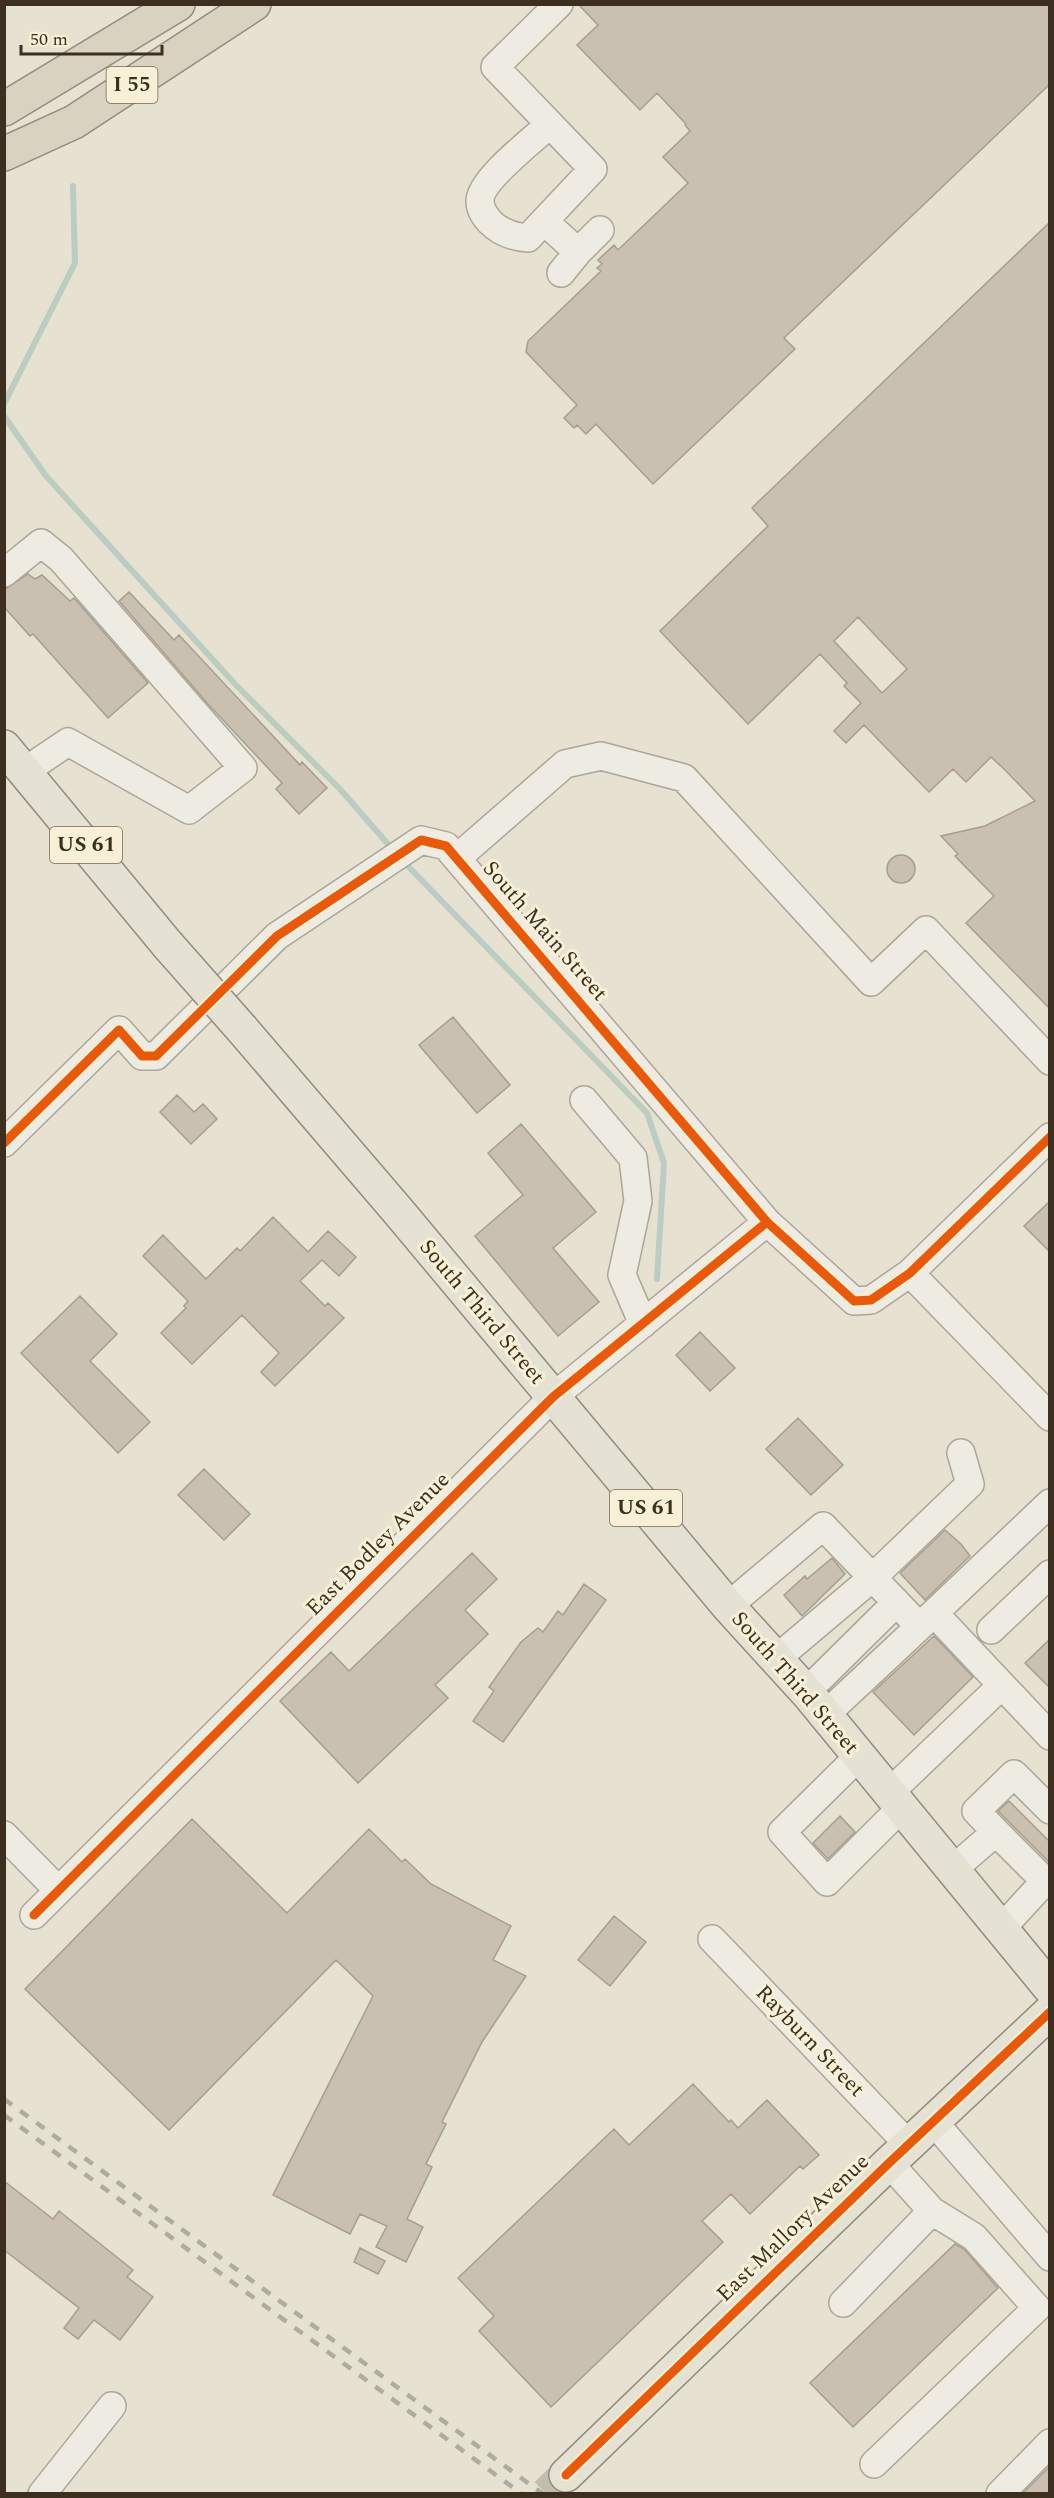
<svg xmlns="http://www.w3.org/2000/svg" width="1054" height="2498" font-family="Spectral,serif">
<rect width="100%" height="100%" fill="#e6e1d0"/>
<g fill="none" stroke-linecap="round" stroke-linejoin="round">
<!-- stream -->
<path stroke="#bbccc3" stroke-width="6" d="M4 404 75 263 73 186
M4 416 46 476 235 684 340 789 394 851
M403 861 647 1113 664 1163 657 1279"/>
</g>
<!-- building -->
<path fill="#cac0b1" stroke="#a79d8f" stroke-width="1.5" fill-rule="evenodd" d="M578 4H1050V84L784 338 795 349 653 484 596 424 586 434 577 425 574 428 564 418 577 405 526 352 528 341 601 271 597 268 602 264 598 260 614 245 618 250 688 183 663 157 690 131 685 125 686 124 657 93 640 110 577 45 598 25Z
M1050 222V1009L966 923 994 896 955 856 958 854 941 836 985 826 1035 801 1003 768 991 757 966 782 953 769 929 792 864 725 846 743 834 731 861 703 844 686 847 683 820 654 748 724 660 631 768 526 752 508 758 502ZM858 617 907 669 882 693 834 641Z
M28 574 35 579 42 575 70 601 74 598 148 683 108 718 33 634 30 636 4 607V590Z
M129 592 174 640 179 635 300 765 302 762 327 788 299 814 276 789 282 783 208 704 119 601Z
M887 869a14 14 0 1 1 28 0a14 14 0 1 1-28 0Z
M453 1017 510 1085 477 1113 419 1045Z
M177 1095 194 1112 203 1104 217 1119 191 1144 160 1112Z
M521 1124 596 1212 553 1248 599 1302 558 1336 475 1236 523 1195 488 1153Z
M1050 1201V1252L1024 1226Z
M273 1217 308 1252 328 1231 356 1257 339 1276 322 1260 300 1281 325 1306 328 1303 344 1318 275 1386 261 1372 279 1353 242 1315 192 1364 161 1333 186 1308 184 1306 188 1301 143 1256 163 1235 206 1279 237 1248 240 1251Z
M80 1296 117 1334 90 1361 150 1422 118 1453 21 1353Z
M700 1332 735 1368 710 1391 676 1355Z
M798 1418 843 1465 811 1495 766 1449Z
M204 1469 250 1514 224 1540 178 1495Z
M945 1530 961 1544 970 1556 925 1600 900 1573Z
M472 1553 497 1579 465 1610 488 1634 435 1685 448 1698 358 1783 280 1701 331 1652 349 1671Z
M832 1558 845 1574 802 1616 784 1595 805 1576 807 1579Z
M584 1584 606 1600 503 1742 473 1721 494 1691 489 1687 521 1642 538 1628 543 1632 558 1611 563 1615Z
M934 1636 973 1677 914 1735 873 1692Z
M1050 1639V1688L1025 1663Z
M1009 1801 1050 1842V1863L998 1811Z
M840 1816 855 1832 828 1859 813 1843Z
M192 1819 287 1913 369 1829 402 1862 405 1859 431 1884 511 1926 493 1960 526 1976 482 2042 442 2122 446 2124 426 2164 432 2167 407 2219 423 2227 406 2262 376 2247 387 2226 360 2214 350 2234 273 2195 373 1996 336 1960 169 2130 25 1989Z
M614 1916 646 1942 610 1986 578 1960Z
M693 2084 729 2122 731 2120 738 2128 767 2100 819 2155 803 2169 800 2166 750 2214 731 2194 702 2221 723 2242 551 2407 479 2331 494 2316 458 2278 614 2129 629 2145Z
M4 2181 53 2219 59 2211 133 2270 127 2277 153 2297 120 2340 94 2320 78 2339 64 2328 79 2308 4 2250Z
M955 2244 964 2249 998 2288 853 2427 810 2383Z
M360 2248 385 2261 378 2274 354 2262Z
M1050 2466V2493H1023Z"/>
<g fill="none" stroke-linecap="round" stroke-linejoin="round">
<!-- major-tunnel -->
<path stroke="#c4bdad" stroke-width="33" stroke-dasharray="33 16" stroke-linecap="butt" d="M546 2494 566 2475"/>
<!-- minor casing -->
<g stroke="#aca699" stroke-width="30">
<path id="minor" d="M549 125C533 140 480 180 480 201 480 210 485 216 490 222 501 233 513 237 528 238L593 169 495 67 559 4
M544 221 578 252 561 273
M578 252 600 230
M4 573 41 543 61 559 243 768 189 810 68 742 25 771
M457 858 565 764 601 756 684 778 871 982 926 930 1050 1061
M584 1100 633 1158 638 1201 622 1275 643 1324
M4 1143 119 1030 142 1056H156L277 936 421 840 446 846 767 1222 854 1301 871 1300 910 1273 1050 1137
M910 1273 1050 1417
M728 1606 823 1526 919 1626
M934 1613 1050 1503
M991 1630 1050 1574
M776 1659 872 1578 970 1484 961 1453
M806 1692 896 1603
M825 1715 934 1613 1050 1736
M859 1756 782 1832 827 1882 902 1807
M889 1793 1001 1686
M996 1832 1045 1881
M4 1835 58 1890
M952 1870 996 1832 976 1811 1014 1774 1050 1810
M34 1915 553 1397 767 1222
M1001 1929 1045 1881 1050 1885
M712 1939 908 2144
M933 2121 1050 2257
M843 2303 932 2211
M874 2464 1037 2308 974 2237 932 2211 889 2163
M42 2494 112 2406
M1000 2494 1050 2443"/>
</g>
<!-- major casing -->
<g stroke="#918c80" stroke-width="36">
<path id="major" d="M4 747 167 944
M242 1029 398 1211 728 1606 810 1696 1050 1988
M566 2475 889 2163 1050 2012"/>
</g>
<!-- highway casing -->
<g stroke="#918c80" stroke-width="36">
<path id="highway" d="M4 109 178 4
M4 154 74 122 254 4"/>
</g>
<!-- minor -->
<use href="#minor" stroke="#eeebe2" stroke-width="27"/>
<!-- major -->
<use href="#major" stroke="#e6e2d3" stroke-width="33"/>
<!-- highway -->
<use href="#highway" stroke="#d9d2c1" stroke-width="33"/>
<!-- rail -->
<path stroke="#aeaba2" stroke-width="4.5" stroke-dasharray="10 10" stroke-linecap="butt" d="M4 2099 543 2494
M4 2115 522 2494"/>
<!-- major-bridge casing -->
<g stroke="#918c80" stroke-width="36" stroke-linecap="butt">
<path id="major-bridge" d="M167 944 242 1029"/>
</g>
<!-- major-bridge -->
<use href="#major-bridge" stroke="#e6e2d3" stroke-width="33"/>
<!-- cycleway casing -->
<g stroke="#f7f0d7" stroke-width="13">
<path id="cycleway" d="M4 1143 119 1030 142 1056H156L277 936 421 840 446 846 767 1222 854 1301 871 1300 910 1273 1050 1137
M34 1915 553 1397 767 1222
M566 2475 889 2163 1050 2012"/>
</g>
<!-- cycleway -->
<use href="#cycleway" stroke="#e8590c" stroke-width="9"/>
</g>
<g text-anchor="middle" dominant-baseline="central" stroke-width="6" stroke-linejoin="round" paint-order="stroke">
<!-- shield labels -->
<g fill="#f7f0d7" stroke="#746957" stroke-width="1.5">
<rect x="106.5" y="67" width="51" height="36" rx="4.5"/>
<rect x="50" y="827" width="72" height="36" rx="4.5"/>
<rect x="610" y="1490" width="72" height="36" rx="4.5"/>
</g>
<g font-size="21" font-weight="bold" fill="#3c2f20">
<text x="132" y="85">I 55</text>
<text x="86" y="845">US 61</text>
<text x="646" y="1508">US 61</text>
</g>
<!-- street labels -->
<g font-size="22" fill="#3c2f20" stroke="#f7f0d7">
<text transform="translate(545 931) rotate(49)">South Main Street</text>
<text transform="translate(482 1312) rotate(50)">South Third Street</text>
<text transform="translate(378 1544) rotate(-45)">East Bodley Avenue</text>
<text transform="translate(795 1683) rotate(49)">South Third Street</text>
<text transform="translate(810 2041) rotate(46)">Rayburn Street</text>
<text transform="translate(793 2228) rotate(-44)">East Mallory Avenue</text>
</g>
</g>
<!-- border -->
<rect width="1054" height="2498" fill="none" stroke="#3c2f20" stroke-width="12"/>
<!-- scale -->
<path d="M21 45v9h141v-9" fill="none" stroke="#3c2f20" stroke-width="3"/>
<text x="30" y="45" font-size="18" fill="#3c2f20" stroke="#f7f0d7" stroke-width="4.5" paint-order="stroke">50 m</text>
</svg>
